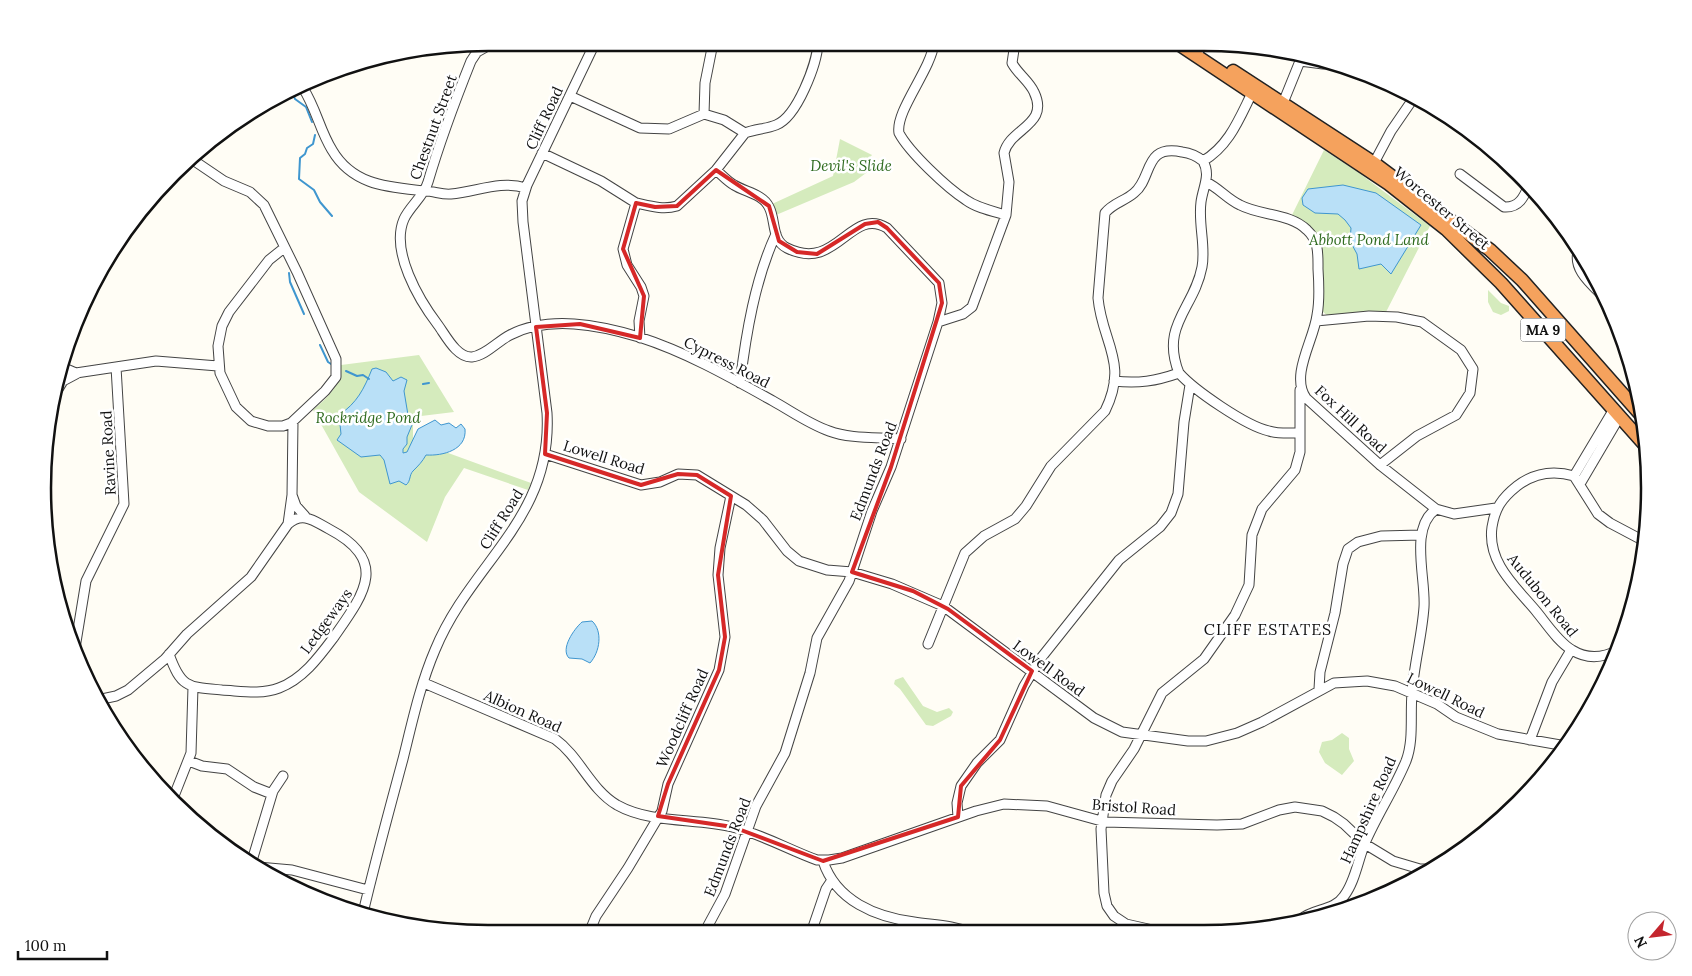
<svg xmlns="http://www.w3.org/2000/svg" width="1692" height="976" font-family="Lora,serif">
<rect width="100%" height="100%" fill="#fffdf5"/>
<!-- green -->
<path fill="#d5ebbd" d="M840 139 872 155 867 161 874 167 854 182 776 215 772 204 833 176Z
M1324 150 1359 173 1430 226 1386 312 1329 317 1322 311C1319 271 1335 236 1292 215Z
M1488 290 1501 303 1509 306V311L1501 315 1493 312 1488 302Z
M419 355 454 412 413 417V460L429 446 531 483 528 490 464 468 445 497 427 542 359 492 313 410C328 397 341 386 341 365Z
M903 677 923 706 937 712 949 708 953 712 951 716 933 726 926 725 900 689 894 684 895 680Z
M1342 733 1349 738V749L1354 761 1342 775 1325 763 1319 752 1322 742 1332 740Z"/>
<!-- water -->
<path fill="#b9e0f7" stroke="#3f96cf" d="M1343 185 1376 193 1421 225 1391 274 1381 264 1359 269 1357 254 1350 241 1351 228 1345 220 1338 214 1315 213 1303 205 1302 198 1308 189Z
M376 368 386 372 393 381 401 377 407 380 404 391 408 415 414 420 407 437V444L403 449V453L407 452 418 429 435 420 441 425 449 423 456 428 461 424 465 429C467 450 443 456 426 455 422 462 419 465 413 471 409 475 411 481 406 485L399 481 390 484 384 460 380 455 361 457 337 440 341 434 339 415C357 403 364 389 372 369Z
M592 621C603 631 600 652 590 663L582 659 569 658C560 649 574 629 582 622Z"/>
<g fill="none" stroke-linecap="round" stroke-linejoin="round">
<!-- stream -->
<path stroke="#3f96cf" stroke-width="2" d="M293 94 295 99 306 107 312 122
M315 135 313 144 307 148 305 154 300 158 299 179 314 190 320 202 332 216
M289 273 290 282 304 314
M320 345 328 362 334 366
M346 371 357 376 363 375 369 379
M423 384 429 383"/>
<!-- minor casing -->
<g stroke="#444" stroke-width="11">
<path id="minor" d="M493 43 477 52 471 61C455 101 440 141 428 182 424 196 410 206 404 219 390 251 419 300 438 325 446 336 457 358 472 357 485 356 498 341 510 335 549 315 599 325 639 337 686 352 730 377 773 401 791 411 809 424 829 431 850 439 878 437 901 439
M934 43C931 70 895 111 899 133 909 152 947 188 966 200 977 208 992 211 1006 215
M1200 49 1203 43
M303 88C316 108 320 131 332 150 353 186 389 187 425 191 434 191 442 195 451 194 477 192 499 180 526 188
M570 96 640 128 669 129 704 114 724 120 745 133 716 170 677 206C663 210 650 206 636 203
M1283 103 1300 61 1323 64 1330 63
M704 114 705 83 713 43
M745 133C755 129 766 129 776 125 797 117 817 64 818 43
M542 153 601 181 636 203 623 249 627 265 641 287 644 296 639 321 640 338
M193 160 224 181 250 192 264 205 297 272 336 359V377L325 391 291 423 283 426H268L251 421 236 407 220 373 218 346 222 326 229 312 269 260 284 248
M1374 163 1391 131 1413 99
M716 170C722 175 727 181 734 185 745 192 763 194 769 207 776 220 771 240 787 248 837 273 850 206 887 228L939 283 942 303 938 322
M1460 174 1504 207C1519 208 1524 197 1529 185
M1206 182C1219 188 1227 199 1240 205 1261 216 1290 213 1307 230 1319 241 1318 254 1318 269 1319 284 1320 300 1317 315 1314 340 1290 375 1306 398L1380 465 1436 509 1454 514 1496 508
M1579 249C1571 269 1592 285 1605 298
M1316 321 1369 316 1397 317 1422 322 1461 350 1473 369 1470 393 1456 415 1417 436 1380 465
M60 366 76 373 156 361 218 366
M1179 373C1160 325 1194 309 1202 267 1206 246 1198 224 1201 202 1203 187 1211 175 1203 161
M1114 381C1138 384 1156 381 1179 373 1194 390 1246 426 1269 431 1278 434 1289 433 1299 433
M740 383C746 334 755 279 776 234
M58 388V373
M55 394 63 381 78 373
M293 422 292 495 296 506 305 516
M545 454 641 485 660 482 678 474 697 475 746 505 763 520 787 551 799 561 827 570 852 572 892 584 943 606 1094 718 1122 732 1188 741H1206L1237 733 1262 722 1334 683 1367 681 1395 686 1437 704 1456 717 1498 734 1566 746
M1574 476 1614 409
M1580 484 1620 416
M928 644 965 553 984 536 1015 519 1026 506 1051 466 1105 411C1129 362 1102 343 1098 298L1105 213C1113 203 1125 201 1134 193 1153 178 1143 144 1182 152 1190 153 1197 156 1203 161 1229 146 1239 119 1252 93
M75 648 86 581 124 504 116 367
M1618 650C1603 658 1588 660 1572 650 1558 642 1546 623 1536 611 1515 586 1487 562 1492 527 1495 508 1502 498 1517 486 1534 473 1554 470 1574 476L1598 514 1610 523 1644 541
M169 654C181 688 188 687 222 690 241 691 261 695 279 688 303 679 319 657 334 637 364 594 390 561 329 529 314 521 303 511 288 524
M424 683 555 739C580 757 590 789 617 805 651 824 696 818 732 827 762 834 789 850 817 860H829L842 858 976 811 1004 804 1047 806 1105 822 1217 825 1242 824 1279 810 1295 807 1322 811 1334 817 1344 824 1365 844 1393 861 1420 869H1432
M1319 689 1320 672 1335 613 1343 564 1348 549 1358 542 1381 536 1421 535
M102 699 116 696 128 690 165 659 187 634 251 577 288 524 292 495
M1530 740 1552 682 1571 650
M189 761 202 766 227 769 254 787 272 794
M174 796 191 753 193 687
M958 817 957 803 961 786 977 763 1000 740 1024 686 1041 658 1119 560 1160 527 1171 513 1178 494 1184 422 1190 385
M823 861C836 901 876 917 914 922 934 925 953 925 972 933
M251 864 273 791 283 776
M258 867 292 870 368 890
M363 913C375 862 389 811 403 759 412 723 420 685 435 650 471 562 553 519 547 413L523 222 522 201 527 185 595 43
M1301 919C1314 908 1334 911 1344 896 1355 882 1358 860 1365 843 1377 815 1394 790 1406 761 1414 740 1410 716 1412 693 1414 664 1422 636 1424 607 1426 578 1409 528 1436 509
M589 933 596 916 628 868 662 811 668 784 719 670 725 637 718 575 720 548 731 496
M704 933 725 894 756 806 785 753 810 673 817 638 849 581 872 511 891 467 938 322 963 314 972 307 1006 215 1009 182 1004 153C1010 128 1050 125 1034 92 1029 81 1018 74 1012 63L1015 43
M811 933 826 889 832 880
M1166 933 1126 924 1114 916 1107 906 1104 893 1101 829 1106 795 1112 781 1134 749 1162 693 1204 659 1235 615 1249 585 1252 535 1262 509 1295 470 1300 452V390"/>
</g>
<!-- highway casing -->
<g stroke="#222" stroke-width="15">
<path id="highway" d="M1177 43 1389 184 1446 229 1501 283 1645 445
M1233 71 1374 163 1490 250 1522 280 1642 416"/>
</g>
<!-- minor -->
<use href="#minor" stroke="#fff" stroke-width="9"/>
<!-- highway -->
<use href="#highway" stroke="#f5a25d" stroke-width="12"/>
</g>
<!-- marked area -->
<path fill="none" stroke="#d62828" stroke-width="4" stroke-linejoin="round" d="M716 170 769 206 779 241 797 252 817 254 865 224 878 222 887 228 939 283 942 303 891 467 852 572 913 591 948 609 1032 671 1000 740 961 786 958 817 823 861 733 827 658 816 668 784 719 670 725 637 718 575 731 496 697 475 678 474 641 485 545 454 547 413 536 327 580 324 640 338 644 296 623 249 636 203 655 207 677 206Z"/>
<g text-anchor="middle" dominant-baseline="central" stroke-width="5" stroke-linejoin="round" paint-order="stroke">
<!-- shield labels -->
<rect fill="#fff" stroke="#585858" stroke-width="1" x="1520.5" y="318.5" width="45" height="23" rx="4"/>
<g font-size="14" font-weight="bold" fill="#111">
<text x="1543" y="330">MA 9</text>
</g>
<!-- street labels -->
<g font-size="15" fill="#111" stroke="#fff">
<text transform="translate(544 118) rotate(-65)">Cliff Road</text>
<text transform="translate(433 127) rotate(-70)">Chestnut Street</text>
<text transform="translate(1442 208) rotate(40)">Worcester Street</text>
<text transform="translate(727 362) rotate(27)">Cypress Road</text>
<text transform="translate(1351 419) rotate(43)">Fox Hill Road</text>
<text transform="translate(108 453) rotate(-93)">Ravine Road</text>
<text transform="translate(604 457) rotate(17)">Lowell Road</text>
<text transform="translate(873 471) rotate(-69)">Edmunds Road</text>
<text transform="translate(501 519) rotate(-58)">Cliff Road</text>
<text transform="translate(1543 595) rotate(51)">Audubon Road</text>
<text transform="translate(326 621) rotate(-54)">Ledgeways</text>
<text transform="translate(1049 668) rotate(36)">Lowell Road</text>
<text transform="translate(1446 695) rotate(26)">Lowell Road</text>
<text transform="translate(523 711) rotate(24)">Albion Road</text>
<text transform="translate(682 718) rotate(-66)">Woodcliff Road</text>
<text transform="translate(1134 807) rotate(4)">Bristol Road</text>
<text transform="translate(1368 810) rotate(-66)">Hampshire Road</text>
<text transform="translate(727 847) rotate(-69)">Edmunds Road</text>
</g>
<!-- park labels -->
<g font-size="15" font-style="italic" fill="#2f6b1f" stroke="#fff">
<text x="851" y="165">Devil's Slide</text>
<text x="1369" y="239">Abbott Pond Land</text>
<text x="368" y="417">Rockridge Pond</text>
</g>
<!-- neighbourhood labels -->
<g font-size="16" letter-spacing="1" fill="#111" stroke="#fff">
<text x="1268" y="629">CLIFF ESTATES</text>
</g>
</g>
<!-- crop -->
<path d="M0 0H1692V976H0ZM488 51H1204A437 437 0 0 1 1641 488V488A437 437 0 0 1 1204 925H488A437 437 0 0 1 51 488V488A437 437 0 0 1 488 51Z" fill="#fff" fill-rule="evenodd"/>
<path fill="none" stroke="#111" stroke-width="2.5" d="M488 51H1204A437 437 0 0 1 1641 488V488A437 437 0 0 1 1204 925H488A437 437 0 0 1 51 488V488A437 437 0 0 1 488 51Z"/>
<!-- north arrow -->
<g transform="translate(1652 936) rotate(242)"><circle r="24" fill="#ffffff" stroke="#a0a0a0"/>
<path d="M0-4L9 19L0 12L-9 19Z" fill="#c4262e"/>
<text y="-8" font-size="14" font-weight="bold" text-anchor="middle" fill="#111111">N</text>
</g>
<!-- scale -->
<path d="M18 951v8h89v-8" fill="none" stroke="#111111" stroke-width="2.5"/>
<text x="25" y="951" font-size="15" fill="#111111" stroke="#ffffff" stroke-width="4" paint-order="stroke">100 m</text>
</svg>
